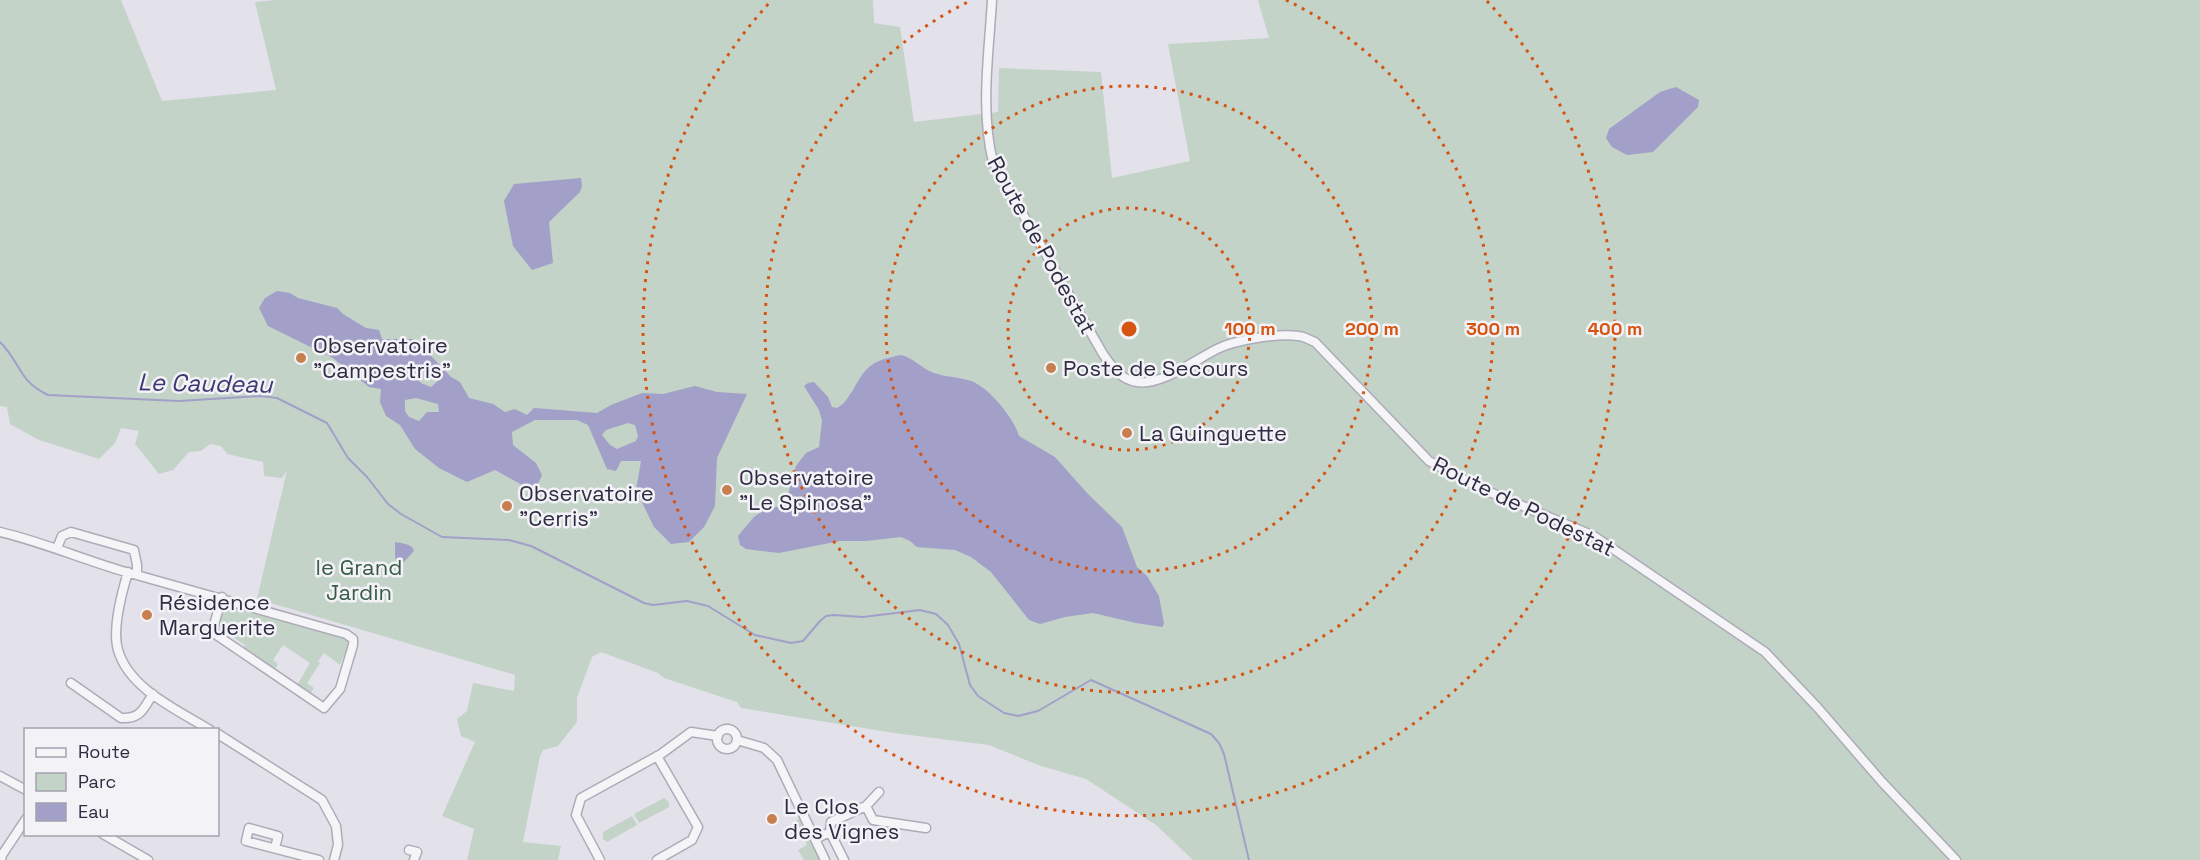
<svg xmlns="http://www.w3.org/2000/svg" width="2200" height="860" font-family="'Space Grotesk',sans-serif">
<rect width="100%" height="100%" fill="#e3e2ea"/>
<!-- green -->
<path fill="#c3d3c8" d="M0 0H121L162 101 276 90 255 2 275 0H873L874 23 900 27 914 122 998 112 999 68 1101 72 1112 178 1190 161 1168 44 1269 38 1258 0H2200V860H1193L1156 825 1086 779 1038 765 989 745 894 733 741 708 737 702 664 678 658 673 601 652 592 657 577 698V722L558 746 543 750 540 756 523 842 561 846 558 860H467L474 829 442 816 475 742 461 736 457 719 467 711 473 683 514 691 515 675 257 599 287 470 282 478 264 476 263 462 227 454 221 446 210 444 201 451 189 452 173 470 159 474 135 444 139 431 121 428 115 443 99 459 39 440 10 424 7 407 0 406Z
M224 602 344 637 349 644 340 665 324 653 318 661 320 663 307 683 314 688 309 696 296 687 310 663 283 645 273 660 278 664 274 671 243 650 245 645 230 635 227 639 216 631Z
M664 798 669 802V807L639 823 634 814Z
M632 816 637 825 607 842 603 839V832Z
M798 819H801L820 860H804L798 850 807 845 796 821Z"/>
<!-- water -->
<path fill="#a29fc8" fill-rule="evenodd" d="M1676 87 1699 100 1698 107 1653 152 1627 155 1612 147 1606 138 1609 129 1660 92Z
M581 178 582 186 580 192 549 222 553 263 532 270 513 246 504 201 514 184Z
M277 291 290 293 298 298 337 308 343 314 366 328 379 330 382 339H413L419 343 451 377 460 382 469 398 493 404 505 412 515 409 527 415 534 408 597 413 611 405 642 393 663 394 695 386 717 392 747 394 717 458 715 506 704 527 689 542 671 544 654 527 636 490 641 461H621L616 471 607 469 588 425 577 420H535L512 432 513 445 536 463 542 475 538 484 526 487 495 470 467 482 439 468 415 449 400 425 386 416 380 402 381 389 369 387 333 358 268 326 259 308 265 298ZM423 366 430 368 439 380 431 387 421 383 411 369 414 367ZM416 398 438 404 439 412H427L419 421 409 417 405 411V400ZM628 423 635 425 638 436 636 441 617 449 610 445 602 435 606 430Z
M901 355C914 358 922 369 934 373 946 377 959 377 971 381 989 387 1015 420 1019 436L1055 457 1087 493 1122 527 1137 567 1147 576 1159 596 1164 624 1162 627 1136 623 1093 613 1065 617 1040 624 1029 620 991 572 971 557 955 550 917 547 910 541 901 537 866 541H840L779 553 746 549 740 545 738 536 754 517 764 510 780 506 787 498 796 466 806 453 819 447 822 421 819 410 804 386 808 383 814 382 828 397 832 407 837 408C845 404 848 397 853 390 867 364 873 361 901 355Z
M395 542C401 543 413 544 414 551L401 565 395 558Z"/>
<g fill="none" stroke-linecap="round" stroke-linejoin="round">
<!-- stream -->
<path stroke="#a29fc8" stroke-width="2" d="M0 342C22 364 17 380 48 395L179 401 261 396 277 398 327 423 348 458 367 477 388 504 401 514 442 537 509 540 531 546 644 603 653 605 687 601 708 606 755 635 791 643 803 641 820 621 826 616 833 615 863 617 920 610 936 614 948 625 959 644 970 685 978 696 1004 713 1018 716 1038 711 1091 680 1211 734 1219 743 1224 754 1249 860"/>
<!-- minor casing -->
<g stroke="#adabb7" stroke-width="11">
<path id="minor" d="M992 0C989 53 980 110 993 162L1103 354C1112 367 1121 380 1137 382 1161 386 1195 360 1217 349 1235 340 1277 333 1298 336 1304 336 1309 340 1315 342L1429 461 1480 488 1594 536 1765 652 1818 708 1882 782 1956 860
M0 532C43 542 84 560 126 572 199 593 273 613 346 634L353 639V645L340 689 324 708 212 632 222 597
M57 548 62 536 71 532 134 550 137 565V575
M128 572C122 592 112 630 118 650 129 689 178 710 210 730
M71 683 121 718C141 719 143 709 153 694
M717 739a10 10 0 1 1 20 0a10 10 0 1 1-20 0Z
M218 734 322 800 336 826 338 845 334 860
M737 740 764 748 777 760 825 860
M0 776 26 790
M866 806 879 792
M830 832 844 860
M103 834 148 860
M815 839 830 832 831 822 866 806 873 820 926 828
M275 848 278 836 249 828 246 841 319 860
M409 850 417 852 414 860
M1 860 2 855 26 819
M600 860 576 815 581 798 661 754 691 732 718 736
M657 860 692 840 698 827 657 756"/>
</g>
<!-- minor -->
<use href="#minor" stroke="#f5f5f8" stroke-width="8"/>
</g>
<!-- distance rings -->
<g fill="none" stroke="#d65411" stroke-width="3" stroke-dasharray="3 6">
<circle cx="1129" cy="329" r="121"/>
<circle cx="1129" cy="329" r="243"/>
<path d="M1286 0A364 364 0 1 1 972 0"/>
<path d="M1487 1A486 486 0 1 1 771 1"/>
</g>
<!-- markers -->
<g fill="#c87f4e" stroke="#f2f2f7" stroke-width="2">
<circle cx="301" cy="358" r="6"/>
<circle cx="1051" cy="368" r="6"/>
<circle cx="1127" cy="433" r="6"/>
<circle cx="727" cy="490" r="6"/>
<circle cx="507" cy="506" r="6"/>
<circle cx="147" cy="615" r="6"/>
<circle cx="772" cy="819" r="6"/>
</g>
<g text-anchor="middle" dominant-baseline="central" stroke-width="5" stroke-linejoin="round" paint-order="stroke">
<!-- street labels -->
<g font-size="22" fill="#2f2b41" stroke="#f2f2f7">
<text transform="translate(1042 245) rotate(61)">Route de Podestat</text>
<text transform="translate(1524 506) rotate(26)">Route de Podestat</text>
</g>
<!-- poi labels -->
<g font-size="22" fill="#2f2b41" stroke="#f2f2f7" text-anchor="start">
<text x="313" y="345">Observatoire<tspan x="313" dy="25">"Campestris"</tspan></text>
<text x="1063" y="368">Poste de Secours</text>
<text x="1139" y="433">La Guinguette</text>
<text x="739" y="477">Observatoire<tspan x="739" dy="25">"Le Spinosa"</tspan></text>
<text x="519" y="493">Observatoire<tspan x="519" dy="25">"Cerris"</tspan></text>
<text x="159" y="602">Résidence<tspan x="159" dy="25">Marguerite</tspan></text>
<text x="784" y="806">Le Clos<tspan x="784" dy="25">des Vignes</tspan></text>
</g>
<!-- park labels -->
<g font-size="22" fill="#395c46" stroke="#f2f2f7">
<text x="359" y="567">le Grand<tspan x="359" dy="25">Jardin</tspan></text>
</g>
<!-- water labels -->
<g font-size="24" font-style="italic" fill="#3d3773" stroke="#f2f2f7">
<text transform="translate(205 383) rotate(1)">Le Caudeau</text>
</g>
</g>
<circle cx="1129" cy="329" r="9" fill="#d65411" stroke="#f2f2f7" stroke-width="3"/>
<g font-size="18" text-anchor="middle" font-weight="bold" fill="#d65411" stroke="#f2f2f7" stroke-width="5" stroke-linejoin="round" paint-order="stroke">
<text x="1250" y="335">100 m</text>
<text x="1372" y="335">200 m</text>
<text x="1493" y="335">300 m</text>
<text x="1615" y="335">400 m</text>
</g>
<!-- legend -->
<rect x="24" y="728" width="195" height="108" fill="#f2f2f7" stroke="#a4a2ae" stroke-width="1.5"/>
<rect x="36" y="748" width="30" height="9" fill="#f5f5f8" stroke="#a4a2ae" stroke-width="1.5"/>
<text x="78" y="758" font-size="18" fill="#2f2b41">Route</text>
<rect x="36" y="773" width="30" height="18" fill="#c3d3c8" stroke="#a4a2ae" stroke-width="1.5"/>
<text x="78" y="788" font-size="18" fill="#2f2b41">Parc</text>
<rect x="36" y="803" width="30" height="18" fill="#a29fc8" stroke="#a4a2ae" stroke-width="1.5"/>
<text x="78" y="818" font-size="18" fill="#2f2b41">Eau</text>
</svg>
